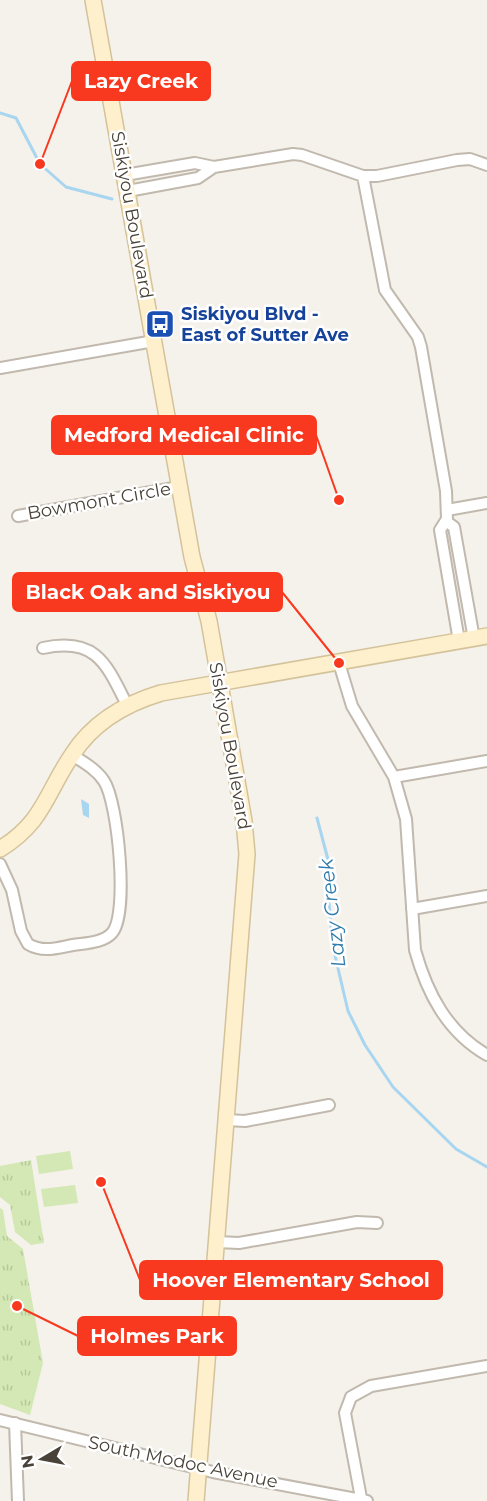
<svg xmlns="http://www.w3.org/2000/svg" width="487" height="1501" font-family="Montserrat,sans-serif">
<defs>
<pattern id="grass-tufts" width="24" height="20" patternUnits="userSpaceOnUse" patternTransform="scale(1.5)"><rect width="24" height="20" fill="#d3e8b4"/><path d="M3 7l-1-3M5 7V3M7 7l1-3M15 17l-1-3M17 17v-4M19 17l1-3" fill="none" stroke="#b7c89c"/></pattern>
</defs>
<rect width="100%" height="100%" fill="#f5f1eb"/>
<!-- grass -->
<path fill="url(#grass-tufts)" d="M31 1160 44 1243 31 1245 15 1232 10 1205 0 1197V1166Z
M0 1208 3 1210 7 1236 23 1249 43 1363 30 1415 0 1404Z"/>
<!-- pitch -->
<path fill="#d3e8b4" d="M70 1151 73 1169 39 1174 36 1156Z
M75 1185 78 1203 44 1207 41 1189Z"/>
<!-- water -->
<path fill="#a8d5f0" d="M81 799 89 804V818L83 815Z"/>
<g fill="none" stroke-linecap="round" stroke-linejoin="round">
<!-- stream -->
<path stroke="#a8d5f0" stroke-width="3" d="M0 113 16 118 40 164 66 187 112 199
M317 818 331 871 328 893 333 947 348 1011 365 1045 393 1087 456 1149 487 1167"/>
<!-- street casing -->
<g stroke="#c1b9ad" stroke-width="14">
<path id="street" d="M125 175 195 163 214 167 293 154 302 155 363 176H377L457 160 470 159 487 165
M363 176 385 290 418 337 421 347 446 491 447 519 440 530 459 641
M128 191 198 178 214 167
M0 368 154 341
M447 510 487 503
M18 516 179 487
M447 522 454 527 474 639
M43 648C96 637 106 663 127 705
M339 663 352 706 394 777 406 819 415 950C427 993 447 1032 487 1055
M394 777 487 761
M0 864 12 890 21 931 28 944C43 953 57 948 73 945 85 943 103 943 112 933 129 914 118 802 104 781 96 769 83 762 72 755
M412 909 487 896
M227 1120 245 1121 329 1105
M217 1242 239 1243 357 1222 377 1223
M0 1420 213 1472 367 1501
M15 1423 18 1501
M361 1498 345 1413 351 1397 371 1386 487 1366"/>
</g>
<!-- secondary casing -->
<g stroke="#d4c39a" stroke-width="18">
<path id="secondary" d="M93 0 192 557 209 621 244 821 247 854 196 1501
M0 849C44 822 46 793 72 755 93 722 124 704 161 693L487 636"/>
</g>
<!-- street -->
<use href="#street" stroke="#fff" stroke-width="10"/>
<!-- secondary -->
<use href="#secondary" stroke="#fef0cc" stroke-width="15"/>
</g>
<!-- icons -->
<defs>
<g id="bus-square" transform="scale(1.5)"><rect x="-9" y="-9" width="18" height="18" rx="4" fill="#1a4fb4" stroke="#fff"/><path d="M-5-6H5V4H4V6H2V4H-2V6H-4V4H-5ZM-3.5-4V0h7V-4ZM-3.5 1.2v1.5H-2V1.2ZM2 1.2v1.5H3.5V1.2Z" fill="#fff"/></g>
</defs>
<g fill-rule="evenodd">
<use href="#bus-square" x="160" y="324"/>
</g>
<g text-anchor="middle" dominant-baseline="central" stroke-width="5" stroke-linejoin="round" paint-order="stroke">
<!-- street labels -->
<g font-size="18" fill="#494238" stroke="#fff">
<text transform="translate(132 215) rotate(80)">Siskiyou Boulevard</text>
<text transform="translate(99 501) rotate(-10)">Bowmont Circle</text>
<text transform="translate(230 746) rotate(80)">Siskiyou Boulevard</text>
<text transform="translate(183 1462) rotate(12)">South Modoc Avenue</text>
</g>
<!-- transit labels -->
<g font-size="18" font-weight="bold" fill="#164399" stroke="#fff" text-anchor="start">
<text x="181" y="314">Siskiyou Blvd -<tspan x="181" dy="21">East of Sutter Ave</tspan></text>
</g>
<!-- water labels -->
<g font-size="20" font-style="italic" fill="#2f7cad" stroke="#fff">
<text transform="translate(332 913) rotate(-97)">Lazy Creek</text>
</g>
</g>
<!-- callouts -->
<path fill="none" stroke="#f8381f" stroke-width="2" d="M40 164L72 81M339 500L316 435M339 663L282 592M101 1182L140 1280M17 1306L78 1336"/>
<g fill="#f8381f" stroke="#fff" stroke-width="2">
<circle cx="40" cy="164" r="6"/>
<circle cx="339" cy="500" r="6"/>
<circle cx="339" cy="663" r="6"/>
<circle cx="101" cy="1182" r="6"/>
<circle cx="17" cy="1306" r="6"/>
</g>
<g fill="#f8381f" stroke="#f8381f" stroke-width="2">
<rect x="72" y="62" width="138" height="38" rx="6"/>
<rect x="52" y="416" width="264" height="38" rx="6"/>
<rect x="13" y="573" width="269" height="38" rx="6"/>
<rect x="140" y="1261" width="302" height="38" rx="6"/>
<rect x="78" y="1317" width="158" height="38" rx="6"/>
</g>
<g font-size="20" text-anchor="middle" font-weight="bold" fill="#fff">
<text x="141" y="88">Lazy Creek</text>
<text x="184" y="442">Medford Medical Clinic</text>
<text x="148" y="599">Black Oak and Siskiyou</text>
<text x="291" y="1287">Hoover Elementary School</text>
<text x="157" y="1343">Holmes Park</text>
</g>
<!-- north arrow -->
<g transform="translate(42 1459) rotate(260)" stroke="#ffffff" stroke-width="4.5" paint-order="stroke">
<path d="M0-4.5L10 22L0 15L-10 22Z" fill="#494238"/>
<text y="-9" font-size="16" font-weight="bold" text-anchor="middle" fill="#494238">N</text>
</g>
</svg>
